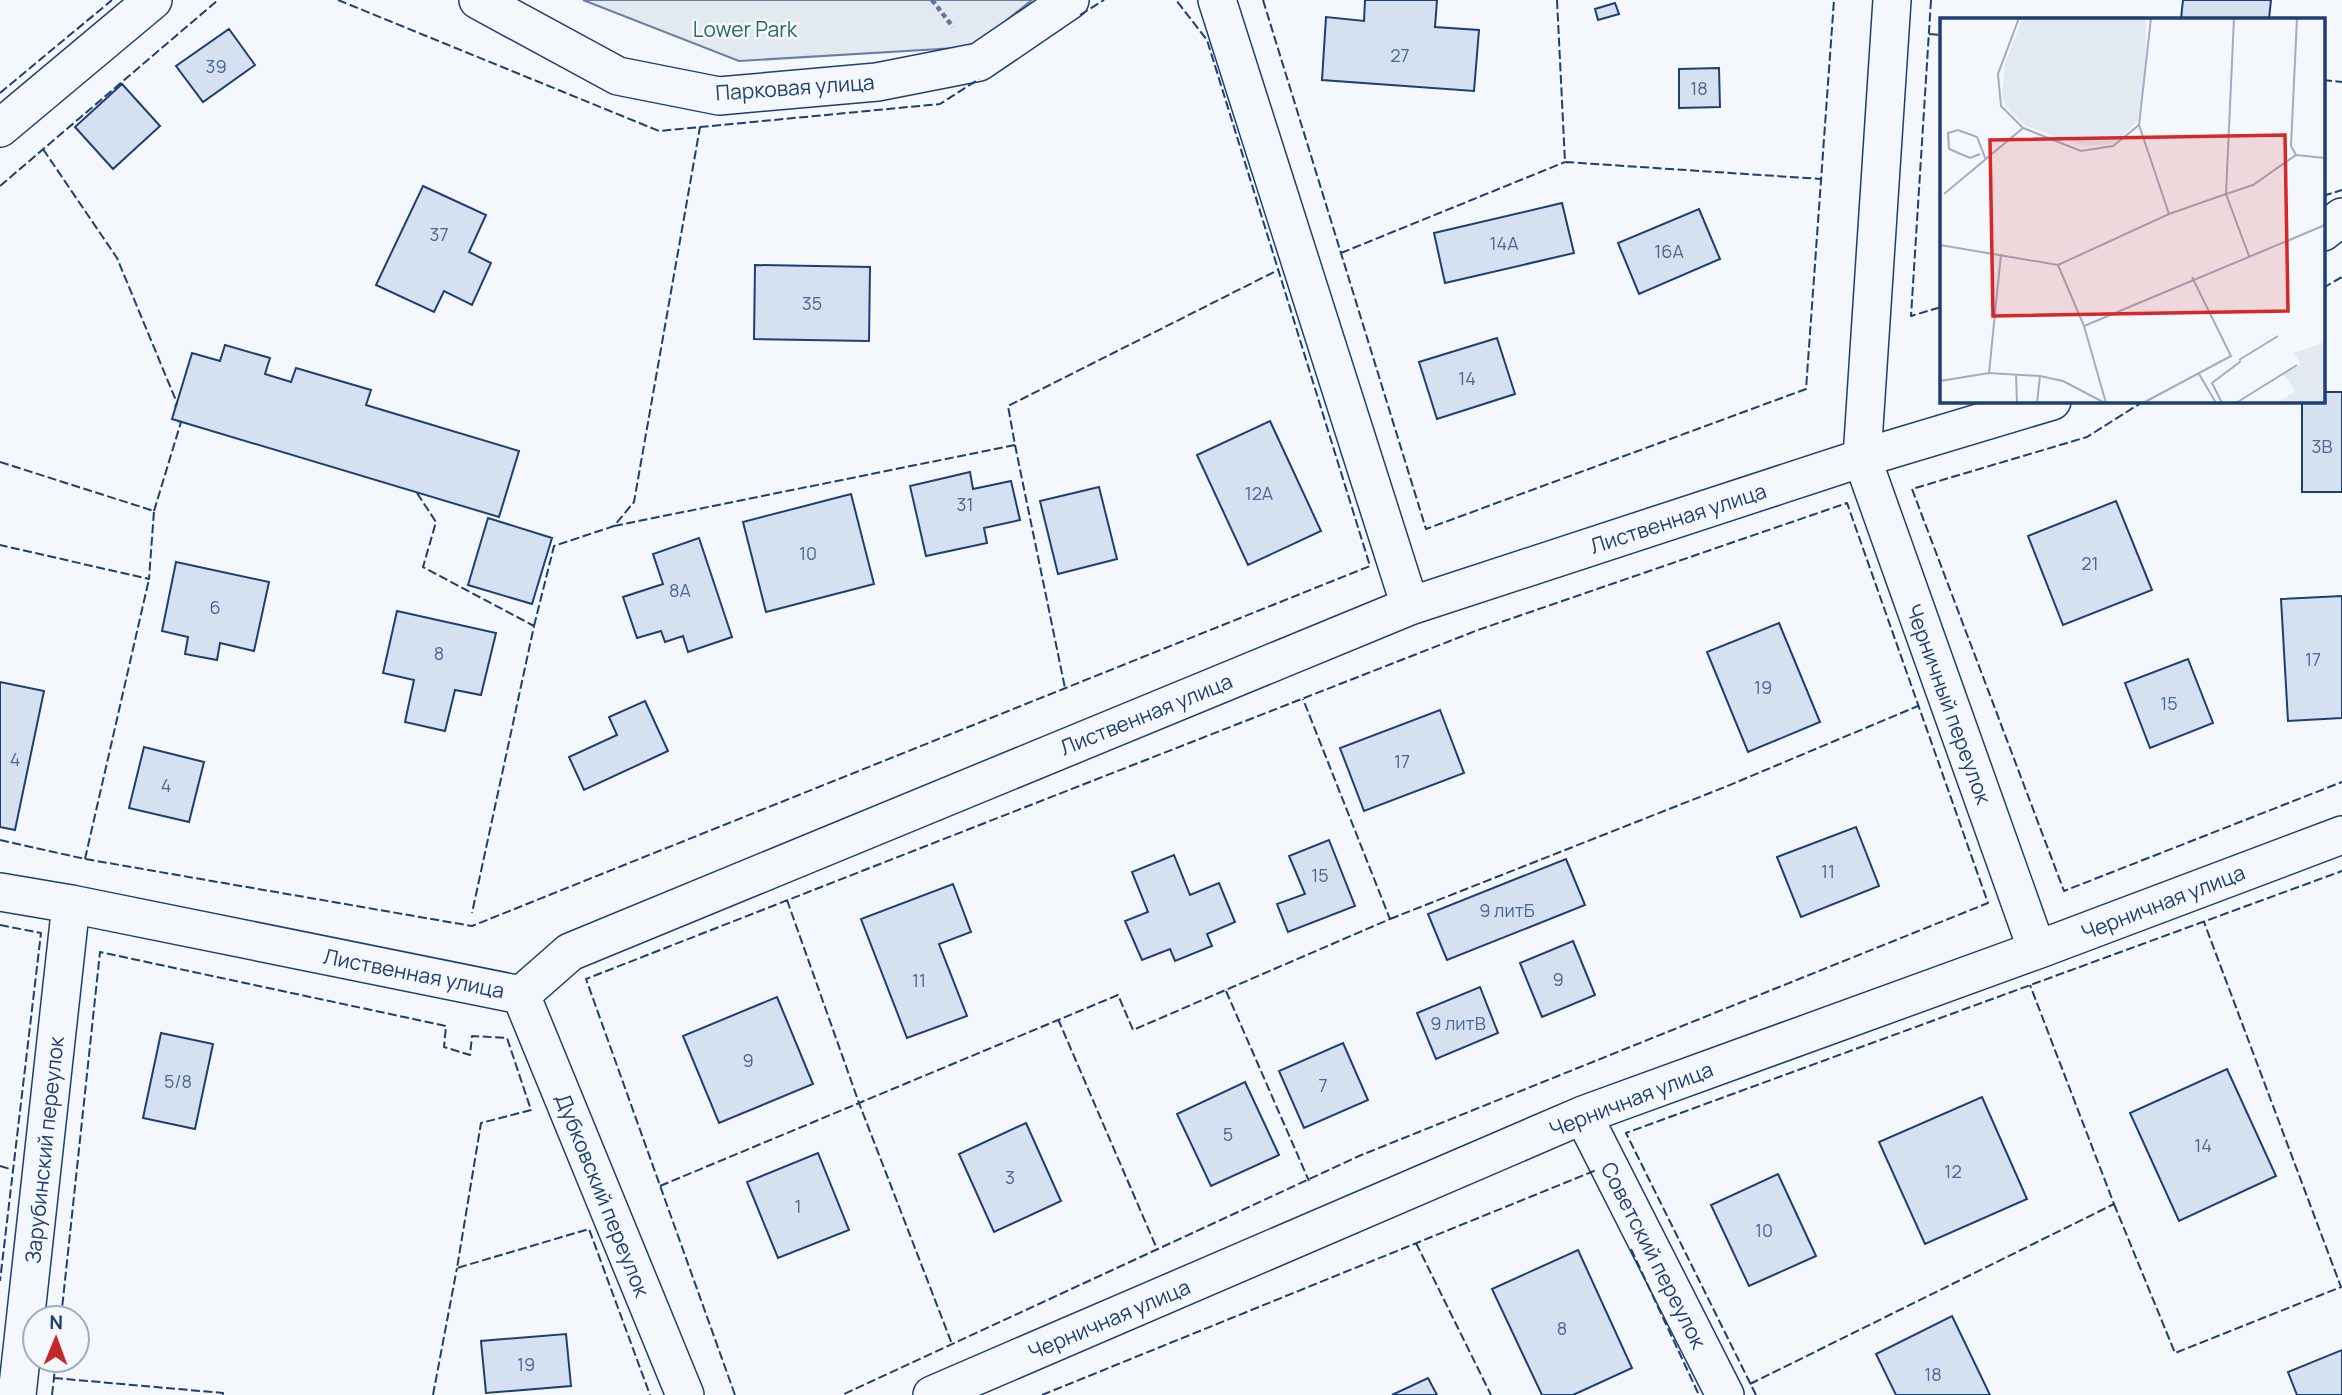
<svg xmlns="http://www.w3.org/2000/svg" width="2342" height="1395" font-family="Manrope,sans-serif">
<rect width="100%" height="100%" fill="#f4f7fb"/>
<!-- green -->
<path fill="#e3e9f0" stroke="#687fa3" stroke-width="2" d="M583 0H1032L973 47 739 61Z"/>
<!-- building -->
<path fill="#d5e0f0" stroke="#1d3f73" stroke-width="2" d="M1365 0H1437L1435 27 1479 30 1474 91 1322 80 1326 17 1364 21Z
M2183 0H2271L2269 19H2181Z
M1615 3 1619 14 1598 20 1595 9Z
M229 29 255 65 203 102 176 66Z
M1719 68 1720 107 1679 108V69Z
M122 84 160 126 113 169 75 127Z
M423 186 486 215 469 252 491 263 472 305 444 291 434 312 376 285Z
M1562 203 1574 253 1445 283 1434 233Z
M1699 209 1720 259 1639 294 1618 243Z
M755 265 870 267 869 341 754 339Z
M1497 338 1515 394 1437 419 1419 362Z
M225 345 270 358 265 374 291 382 296 368 371 390 366 405 519 451 499 517 172 419 192 353 220 361Z
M2323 392H2342V492H2302V401H2323Z
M1270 421 1321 531 1248 565 1197 455Z
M970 472 973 489 1011 481 1020 520 984 528 987 543 926 556 910 486Z
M1099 487 1117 559 1058 574 1040 501Z
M851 494 874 584 766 612 743 522Z
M2116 501 2152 590 2063 625 2028 536Z
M488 518 552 538 532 604 468 585Z
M699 538 732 637 688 652 683 636 665 642 661 631 637 638 623 597 663 584 653 554Z
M176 562 269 582 254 651 220 643 217 660 185 654 188 637 162 631Z
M2342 596V718L2288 721 2281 599Z
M397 611 496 633 481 695 455 690 445 731 405 722 414 680 383 673Z
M1779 623 1820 722 1748 752 1707 652Z
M2188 659 2213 723 2150 748 2125 683Z
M0 682 44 691 15 830 0 827Z
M645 701 668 751 584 790 569 757 617 735 609 717Z
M1440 710 1464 773 1364 811 1340 748Z
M144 747 204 762 189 822 129 808Z
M1856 827 1879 886 1801 917 1777 857Z
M1329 840 1355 906 1288 932 1277 904 1305 894 1289 856Z
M1174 855 1190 895 1219 883 1235 922 1207 934 1212 946 1175 961 1170 949 1142 960 1125 921 1148 912 1132 872Z
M1566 859 1585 905 1447 960 1428 914Z
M953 884 971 932 939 944 967 1016 907 1038 861 919Z
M1573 941 1595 995 1542 1017 1520 963Z
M1480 987 1498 1033 1436 1059 1417 1013Z
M777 997 813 1084 719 1123 683 1036Z
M161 1033 213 1044 195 1129 143 1118Z
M1343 1043 1368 1100 1304 1128 1279 1071Z
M2227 1069 2276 1176 2179 1221 2130 1113Z
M1245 1082 1279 1155 1211 1186 1177 1114Z
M1982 1097 2027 1199 1925 1244 1879 1142Z
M1026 1123 1061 1201 994 1232 959 1154Z
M818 1153 849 1230 778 1258 747 1182Z
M1778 1174 1816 1256 1749 1286 1711 1205Z
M1578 1250 1632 1368 1573 1395H1542L1492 1289Z
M1952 1316 1990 1395H1896L1876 1354Z
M566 1334 571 1386 486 1393 481 1341Z
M2342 1350V1395H2297L2288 1372Z
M1428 1378 1437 1395H1392Z"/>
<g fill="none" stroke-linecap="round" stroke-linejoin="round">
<!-- minor casing -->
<g stroke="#1d3f73" stroke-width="40">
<path id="minor" d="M478 0 618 76 719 96 877 82 979 62 1070 0
M1217 0 1410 606
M0 128 153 0
M2323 232 2342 217
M0 892 71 904 521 995 570 952 1410 606 1862 458 1892 0
M2037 950 1862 458 2052 401
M521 995 685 1395
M1583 1115 1725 1395
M17 1395 71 904
M932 1395 1583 1115 2037 950 2342 835"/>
</g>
<!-- path -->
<path stroke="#5e769c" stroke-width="4.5" stroke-dasharray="5 3.5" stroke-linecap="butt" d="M932 0 953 27"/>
<!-- minor -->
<use href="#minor" stroke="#f4f7fb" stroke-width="37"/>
<!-- fence -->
<path stroke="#1d3f73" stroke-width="2" stroke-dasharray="9 3.5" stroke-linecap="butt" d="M338 0 659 131 940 104 979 79
M1263 0 1426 529 1806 389 1834 0
M1557 0 1565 162 1821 179
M1931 0 1911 316 1941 307
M1080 15 1104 0
M1929 34 1941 35
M2323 80 2342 82
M0 93 112 0
M43 149 117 258 177 403 175 407
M0 186 218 0
M2323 196 2342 190
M1341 253 1565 162
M2323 288 2342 277
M2144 401 2087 437 1912 489 2064 891 2342 782
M1015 445 1065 688
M0 462 154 511 149 579 0 545
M417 493 436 522 423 567 534 626 472 913
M154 511 181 422 177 421
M614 526 1015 445 1008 406 1278 270
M534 626 554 546 614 526 634 502 700 127
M0 840 85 859 472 926 1370 566 1207 40 1176 0
M85 859 149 579
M787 900 859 1103 952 1344
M1390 919 1725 787 1918 706
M0 925 41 933 0 1281
M1226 991 1309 1181
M1058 1019 1157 1249
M0 1166 13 1170
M660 1186 1118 995 1133 1030 1390 919 1303 699
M2114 1204 2175 1353 2341 1287 2204 922
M1416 1243 1491 1395
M1631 1249 1699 1395
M61 1318 100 952 446 1026 444 1047 470 1055 472 1036 507 1038 531 1110 481 1123 457 1268 589 1229 650 1395
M54 1378 223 1393V1395
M1750 1384 2114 1204 2030 985
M52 1395 56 1360
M433 1395 457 1268
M735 1395 586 979 1478 630 1847 503 1988 903 1359 1156 842 1395
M1042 1395 1594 1171 1595 1173
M1756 1395 1626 1133 2342 871"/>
</g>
<g text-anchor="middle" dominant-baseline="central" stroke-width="5" stroke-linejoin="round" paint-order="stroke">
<!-- number labels -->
<g font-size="18" fill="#4b6792">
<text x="1400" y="55">27</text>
<text x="216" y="66">39</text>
<text x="1699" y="88">18</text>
<text x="439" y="234">37</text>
<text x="1504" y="243">14А</text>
<text x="1669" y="251">16А</text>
<text x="812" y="303">35</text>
<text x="1467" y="378">14</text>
<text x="2322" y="446">3В</text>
<text x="1259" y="493">12А</text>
<text x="965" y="504">31</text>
<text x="808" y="553">10</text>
<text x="2090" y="563">21</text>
<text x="680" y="590">8А</text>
<text x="215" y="607">6</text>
<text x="439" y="653">8</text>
<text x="2313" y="659">17</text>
<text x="1763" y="687">19</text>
<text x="2169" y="703">15</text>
<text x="15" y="759">4</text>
<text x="1402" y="761">17</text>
<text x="166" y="785">4</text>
<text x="1828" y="871">11</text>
<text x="1320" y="875">15</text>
<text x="1507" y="910">9 литБ</text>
<text x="1558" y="979">9</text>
<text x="919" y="980">11</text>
<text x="1458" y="1023">9 литВ</text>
<text x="748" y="1060">9</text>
<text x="178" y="1081">5/8</text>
<text x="1323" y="1085">7</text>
<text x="1228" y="1134">5</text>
<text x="2203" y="1145">14</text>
<text x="1953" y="1171">12</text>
<text x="1010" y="1177">3</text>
<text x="798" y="1206">1</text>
<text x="1764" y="1230">10</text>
<text x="1562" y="1328">8</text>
<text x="526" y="1364">19</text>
<text x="1933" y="1374">18</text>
</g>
<!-- park labels -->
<g font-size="21" fill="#2c6c60" stroke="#f4f7fb">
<text x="745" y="29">Lower Park</text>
</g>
<!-- street labels -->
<g font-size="21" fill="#1d3f73" stroke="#f4f7fb">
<text transform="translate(795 87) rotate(-4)">Парковая улица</text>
<text transform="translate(1678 518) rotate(-18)">Лиственная улица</text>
<text transform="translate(1949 704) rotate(70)">Черничный переулок</text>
<text transform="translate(1146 714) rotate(-22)">Лиственная улица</text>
<text transform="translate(2163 902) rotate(-21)">Черничная улица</text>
<text transform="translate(414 973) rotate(11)">Лиственная улица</text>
<text transform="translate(1631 1099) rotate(-21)">Черничная улица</text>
<text transform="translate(44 1150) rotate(-84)">Зарубинский переулок</text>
<text transform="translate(603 1195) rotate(68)">Дубковский переулок</text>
<text transform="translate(1654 1255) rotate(63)">Советский переулок</text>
<text transform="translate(1109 1319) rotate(-23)">Черничная улица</text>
</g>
</g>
<!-- overview -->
<g transform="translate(1940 18)">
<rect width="385" height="385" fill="#f4f7fb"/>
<path d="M83 0H206L205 59 197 104 173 126 143 128 86 108 66 89 62 78 65 45ZM385 324V385H338L355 373 344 356 361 346 354 335Z" fill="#e3e9f0"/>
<path fill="none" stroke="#9eadc5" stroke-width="2" d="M79 0 58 56 61 88 83 110 141 133 173 128 199 107 211 0M199 107 229 196M40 136 30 140 9 131 8 115 18 112 37 119 46 142M356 137 351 128 357 0M4 176 83 110M0 227 118 247 229 196 286 176 294 0M309 238 286 176 313 167 356 137 385 140M118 247 144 308 166 385M144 308 385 207M299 342 338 318M49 355 61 236M76 356 77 385M259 356 276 385M0 363 49 355 100 358 123 363 165 385M97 385 100 358M203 385 291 338 252 259M282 385 272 365 301 343M296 385 357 347"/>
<path fill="#d62828" fill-opacity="0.15" stroke="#d62828" stroke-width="3.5" d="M345 117 348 293 53 298 50 122Z"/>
<rect width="385" height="385" fill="none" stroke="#1d3f73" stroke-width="3.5"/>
</g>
<!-- north arrow -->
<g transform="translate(56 1339) rotate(1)"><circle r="33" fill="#f4f7fb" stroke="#9eadc5" stroke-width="2"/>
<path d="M0-5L12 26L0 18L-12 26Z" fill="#c62828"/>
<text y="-10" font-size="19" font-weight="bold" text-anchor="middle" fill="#1d3f73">N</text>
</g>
</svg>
